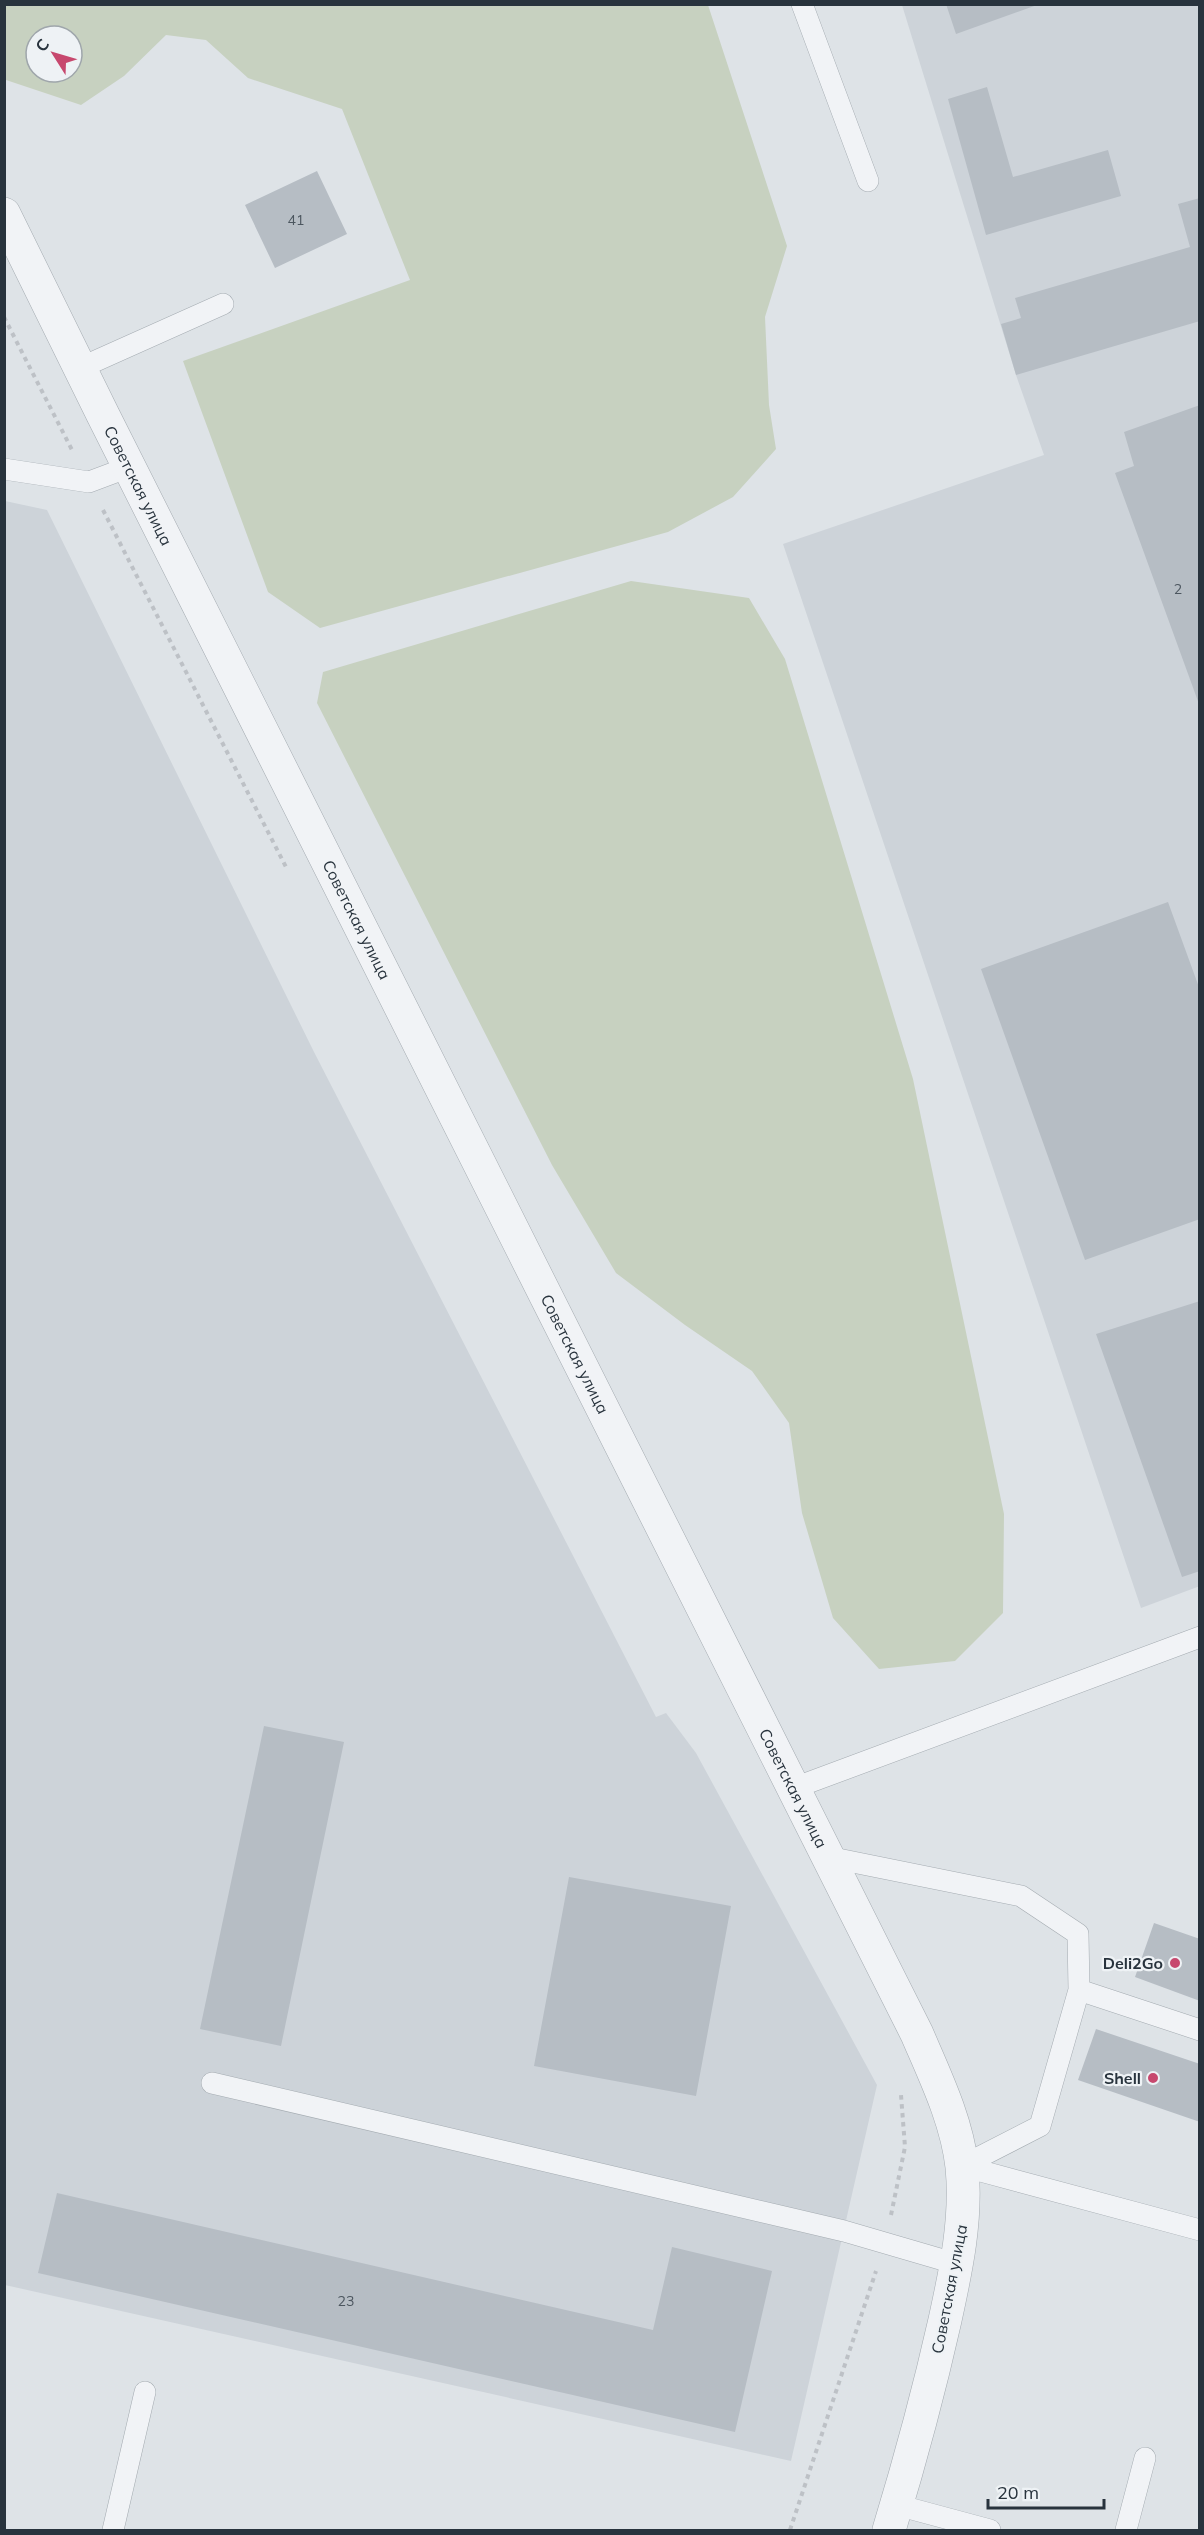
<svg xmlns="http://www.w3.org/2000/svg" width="1204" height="2535" font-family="Mulish,sans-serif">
<rect width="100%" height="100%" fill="#dee3e7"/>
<!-- built -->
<path fill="#cdd3d9" d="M902 5H1199L1200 1586 1141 1608 783 544 1044 455 1016 375Z
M5 501 47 510 314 1052 656 1717 666 1713 696 1753 877 2085 791 2461 5 2285Z"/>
<!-- green -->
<path fill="#c7d1c0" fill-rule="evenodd" d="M4 5H708L787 246 765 317 769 405 776 449 733 497 668 532 320 628 268 592 183 361 410 280 342 109 248 78 206 40 166 35 124 76 81 105 6 80ZM36 36H72V72H36Z
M631 581 749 598 785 659 913 1079 1004 1514 1003 1613 955 1661 879 1669 833 1618 802 1513 789 1423 752 1371 685 1325 616 1273 552 1165 317 703 323 672Z"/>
<!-- building -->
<path fill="#b6bdc4" d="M946 4H1037V5L956 34Z
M987 87 1013 177 1108 150 1121 196 986 235 948 99Z
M317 171 347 234 275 268 245 205Z
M1200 198V321L1016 375 1001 324 1021 318 1015 298 1190 247 1178 204Z
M1200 405V704H1199L1115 473 1134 466 1124 432Z
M1168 902 1200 990V1219L1085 1260 981 969Z
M1200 1301V1571L1182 1577 1096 1334Z
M264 1726 344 1742 281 2046 200 2029Z
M569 1877 731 1906 696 2096 534 2066Z
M1154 1923 1200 1939V2001L1135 1977Z
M1096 2029 1200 2064V2122L1078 2080Z
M57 2193 653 2330 672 2247 772 2271 735 2432 38 2273Z"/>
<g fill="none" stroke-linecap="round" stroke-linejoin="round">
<!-- service casing -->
<g stroke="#a4abb1" stroke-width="22">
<path id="service" d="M802 4 868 181
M80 368 223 304
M4 469 89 482 129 467
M794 1788 1200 1637
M828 1857 1021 1896 1078 1934 1079 1990 1040 2126 962 2166
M1079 1990 1200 2030
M212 2083 844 2231 957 2264
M962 2166 1200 2230
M897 2505 990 2530
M113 2530 145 2392
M1126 2530 1145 2458"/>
</g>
<!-- tertiary casing -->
<g stroke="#a4abb1" stroke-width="34">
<g id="tertiary">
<path id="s1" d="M4 214 103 415 917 2034C935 2076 957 2121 962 2167 967 2219 956 2270 945 2320 929 2391 910 2461 889 2530"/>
</g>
</g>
<!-- path -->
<path stroke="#bdc1c6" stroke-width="4" stroke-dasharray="4.5 4.5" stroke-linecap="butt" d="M4 317 72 450
M103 510 287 869
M891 2215 905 2147 901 2095
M790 2530 876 2271"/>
<!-- service -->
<use href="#service" stroke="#f1f3f6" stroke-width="21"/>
<!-- tertiary -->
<use href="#tertiary" stroke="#f1f3f6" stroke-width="33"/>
</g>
<!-- markers -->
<g fill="#c7486e" stroke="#eef2f5" stroke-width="2">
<circle cx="1175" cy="1963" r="6"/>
<circle cx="1153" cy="2078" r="6"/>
</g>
<g text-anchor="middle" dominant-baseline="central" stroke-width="4.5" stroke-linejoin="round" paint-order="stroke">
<!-- number labels -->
<g font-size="14" fill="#4c565f">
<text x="296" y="220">41</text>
<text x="1178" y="589">2</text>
<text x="346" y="2301">23</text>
</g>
<!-- street labels -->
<g font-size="16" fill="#28333d" stroke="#eef2f5">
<text stroke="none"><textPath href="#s1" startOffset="303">Советская улица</textPath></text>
<text stroke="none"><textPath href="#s1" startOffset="789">Советская улица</textPath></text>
<text stroke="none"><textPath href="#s1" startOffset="1275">Советская улица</textPath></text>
<text stroke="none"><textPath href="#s1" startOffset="1761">Советская улица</textPath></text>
<text transform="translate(949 2289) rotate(-79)">Советская улица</text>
</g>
<!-- poi labels -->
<g font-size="16" font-weight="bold" fill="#28333d" stroke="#eef2f5" text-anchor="end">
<text x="1163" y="1963">Deli2Go</text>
<text x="1141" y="2078">Shell</text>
</g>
</g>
<!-- border -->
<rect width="1204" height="2535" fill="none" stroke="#28333d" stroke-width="12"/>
<!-- north arrow -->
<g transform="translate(54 54) rotate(307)"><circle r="28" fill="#eef2f5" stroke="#9fa6ab" stroke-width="1.5"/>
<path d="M0-4.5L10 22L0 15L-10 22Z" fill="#c7486e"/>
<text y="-9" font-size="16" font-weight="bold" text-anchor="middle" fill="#28333d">С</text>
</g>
<!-- scale -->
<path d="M988 2499v9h116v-9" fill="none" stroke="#28333d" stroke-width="3"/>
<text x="997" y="2499" font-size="18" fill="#28333d" stroke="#eef2f5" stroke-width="4.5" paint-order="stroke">20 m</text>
</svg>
